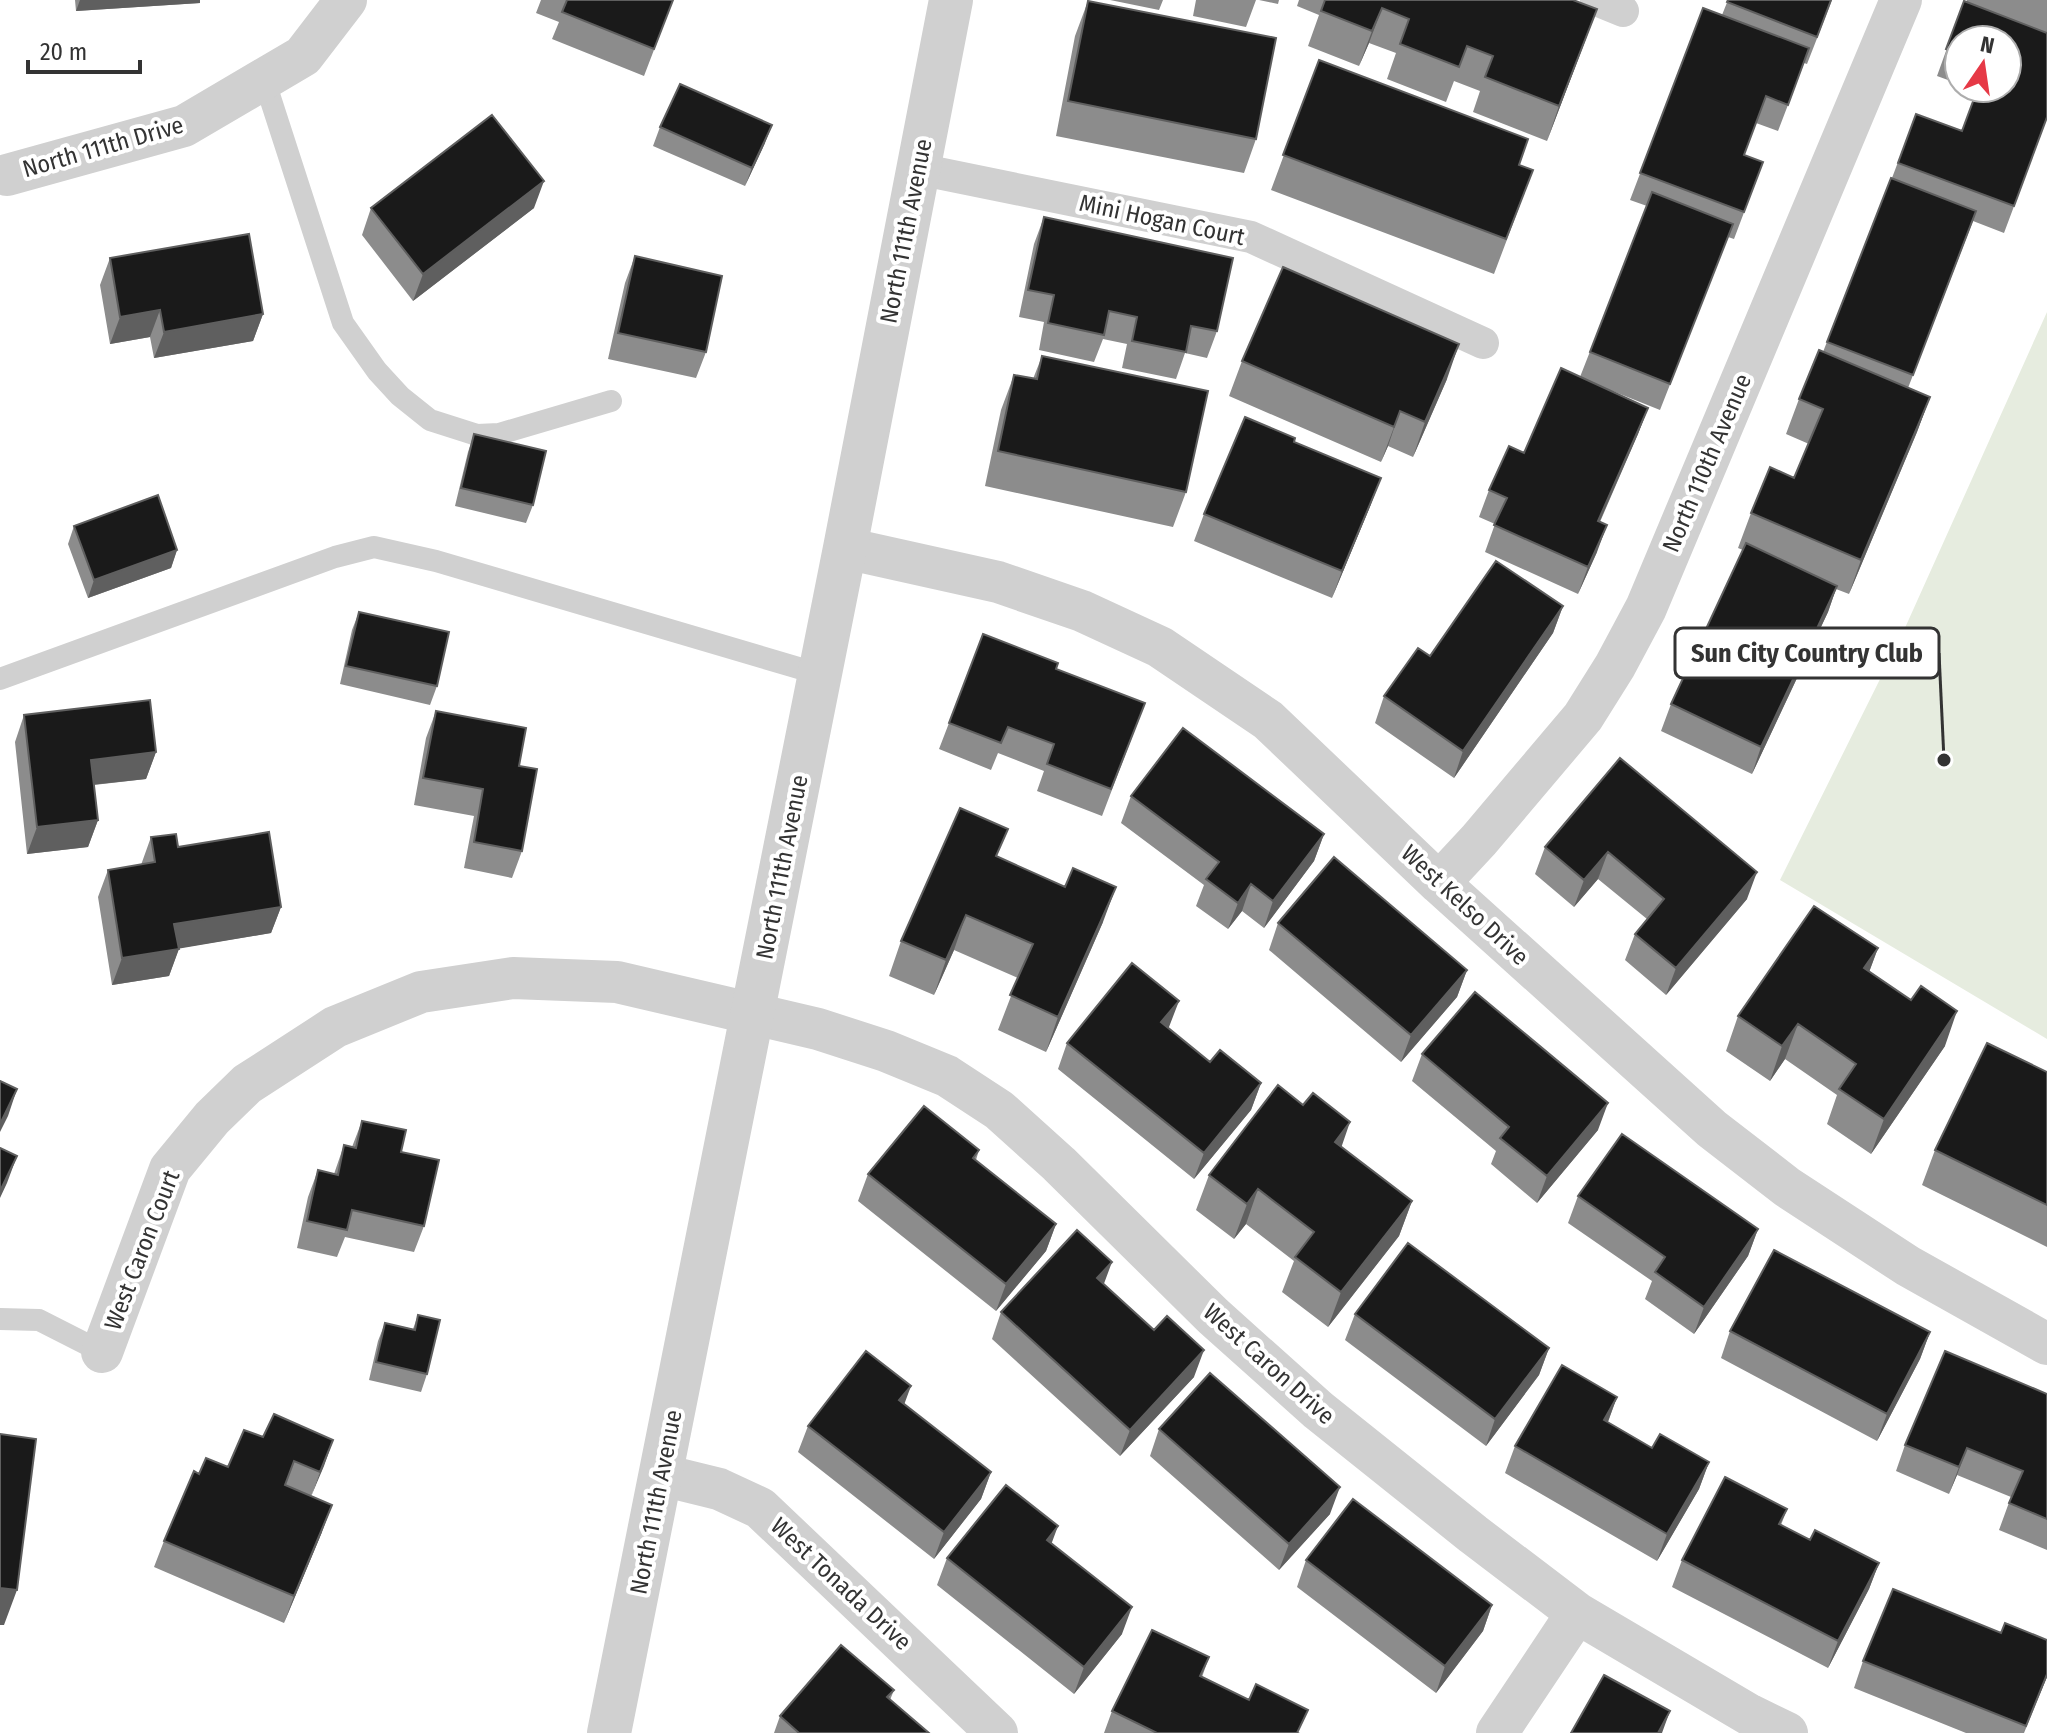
<svg xmlns="http://www.w3.org/2000/svg" width="2047" height="1733" font-family="'Fira Sans Condensed',sans-serif">
<rect width="100%" height="100%" fill="#fff"/>
<!-- green -->
<path fill="#e6ecdf" d="M2047 312V1039L1780 880 1900 639Z"/>
<g fill="none" stroke-linecap="round" stroke-linejoin="round">
<!-- service -->
<path stroke="#d0d0d0" stroke-width="22" d="M264 79 343 323 377 371 400 396 430 420 477 435 499 434 611 401
M0 679 335 557 374 547 436 561 819 674
M0 1319 39 1320 102 1352"/>
<!-- pedestrian -->
<path stroke="#d0d0d0" stroke-width="32" d="M1596 0 1623 11
M918 169 1251 237 1483 343"/>
<!-- minor -->
<path stroke="#d0d0d0" stroke-width="42" d="M7 175 184 126 303 56 346 0
M845 548 998 582 1082 611 1160 647 1268 720 1439 883 1712 1129 1787 1187 1908 1266 2047 1344
M1439 883 1479 840 1583 717 1615 666 1646 608 1901 0
M102 1352 170 1169 212 1118 247 1084 335 1027 421 992 513 978 617 982 818 1029 886 1051 947 1076 999 1110 1059 1164 1213 1316 1318 1410 1473 1534 1577 1613 1750 1715 1787 1733
M662 1475 719 1489 760 1508 997 1733
M1497 1733 1577 1613"/>
<!-- tertiary -->
<path stroke="#d0d0d0" stroke-width="44" d="M609 1733 845 548 951 0"/>
</g>
<!-- wall -->
<path fill="#8c8c8c" d="M75 0H200V3L76 11Z
M541 0H673L644 76 552 39 559 22 536 13Z
M1110 0H1163L1159 10Z
M1196 0H1256L1246 27 1193 16Z
M1259 0H1279L1278 4Z
M1299 0H1573L1597 9 1547 141 1473 112 1480 91 1454 81 1446 102 1387 79 1396 53 1369 43 1359 66 1308 46 1319 15 1297 6Z
M1728 0H1832L1807 64 1804 63 1778 131 1756 123 1744 155 1763 162 1734 239 1728 237 1660 410 1610 390 1648 408 1638 434 1600 522 1597 552 1578 594 1485 552 1495 524 1479 517 1489 490 1524 453 1580 377 1647 206 1630 200 1703 8 1722 15Z
M1967 0H2047V118L2004 233 1973 221 1908 388 1930 397 1917 432 1849 594 1836 589 1828 612 1752 774 1661 731 1671 704 1743 550 1738 548 1751 513 1794 478 1809 444 1786 434 1799 399 1823 352 1891 178H1892L1916 114 1962 131 1977 91 1970 88H2007V40H1959V84L1937 76 1964 1 1966 2Z
M1088 1 1256 139 1244 173 1056 136 1075 36Z
M1319 60 1520 205 1494 274 1271 190Z
M660 127 765 143 745 186 653 146Z
M371 208H534L413 301 362 235Z
M1044 217 1217 331 1207 358 1185 353 1176 379 1122 368 1127 344 1103 339 1094 362 1039 350 1044 322 1019 317 1034 244Z
M635 256 706 352 696 378 608 359 625 283Z
M110 258 263 314 253 341 154 358 150 337 110 344 100 285Z
M1042 356 1186 492 1173 527 985 486 1001 410 1014 375 1033 379Z
M1242 361 1447 379 1413 457 1388 446 1381 462 1229 396Z
M474 434 533 505 526 523 455 506 468 452Z
M1294 442 1371 504 1332 598 1194 541 1204 514Z
M74 526 177 550 171 568 88 598 68 544Z
M1563 606 1553 633 1454 778 1375 723 1384 696 1430 656Z
M359 612 437 686 430 705 340 684 352 630Z
M1056 669 1145 703 1102 816 1037 791 1044 771 998 753 991 770 939 749 949 723Z
M436 711 519 766 522 851 512 878 464 868 474 816 414 805 426 738Z
M24 715 156 752 146 779 94 785 98 820 88 847 27 854 15 742Z
M1620 758 1747 899 1666 995 1625 960 1635 934 1647 919 1598 879 1574 907 1535 874 1545 847Z
M1131 796 1324 834 1314 861 1264 928 1242 911 1228 929 1196 906 1204 885 1121 823Z
M151 837 178 847 281 907 271 933 179 948 169 976 112 985 98 897 108 870 141 865Z
M998 857 1103 922 1046 1052 998 1030 1018 978 954 950 934 995 889 976 901 941Z
M1278 923 1467 970 1457 997 1401 1062 1269 950Z
M1878 948 1869 972 1945 1046 1871 1154 1827 1124 1837 1095 1785 1059 1770 1081 1726 1051 1738 1016Z
M1168 1028 1210 1062 1261 1083 1251 1110 1194 1179 1058 1069 1067 1043Z
M1422 1054 1598 1130 1537 1203 1491 1164 1496 1151 1412 1081Z
M2047 1072V1247L1922 1185 1935 1150Z
M362 1121 401 1152 424 1226 414 1252 345 1237 337 1257 297 1248 308 1197 318 1170 334 1174 344 1145 352 1147Z
M1341 1147 1412 1201 1399 1236 1328 1327 1282 1292 1294 1261 1246 1224 1234 1239 1196 1210 1209 1175Z
M979 1150 976 1160 1056 1224 1046 1251 996 1311 858 1201 868 1174Z
M1578 1196 1758 1229 1748 1256 1694 1334 1645 1299 1652 1281 1568 1223Z
M1104 1284 1154 1330 1194 1377 1120 1456 992 1339 1001 1312Z
M1355 1314 1549 1348 1539 1375 1486 1446 1345 1340Z
M418 1315 427 1374 421 1392 369 1380 378 1341 385 1323 413 1329Z
M1730 1331 1930 1332 1920 1359 1877 1441 1721 1358Z
M2047 1394V1550L1999 1530 2011 1497 1957 1475 1949 1494 1896 1471 1905 1445Z
M1617 1397 1608 1422 1652 1448 1709 1462 1699 1489 1657 1561 1505 1473 1515 1446Z
M808 1426 991 1472 981 1499 934 1559 798 1452Z
M1159 1429 1330 1514 1279 1570 1150 1456Z
M263 1437 333 1440 311 1496 322 1532 284 1623 154 1567 164 1541 199 1474 228 1467Z
M1787 1509 1781 1525 1810 1540 1879 1563 1869 1589 1828 1668 1672 1587 1682 1560Z
M1052 1543 1122 1634 1074 1694 937 1585 947 1558Z
M1306 1560 1492 1605 1483 1631 1436 1693 1297 1587Z
M2001 1633 2047 1640V1677L2024 1733H1966L1854 1688 1863 1661Z
M1209 1657 1202 1677 1249 1700 1300 1733H1104L1112 1711Z
M894 1690 890 1700 929 1733H774L780 1716Z"/>
<!-- shaded-wall -->
<path fill="#5f5f5f" d="M80 0H200V3L76 11Z
M1382 8 1369 43 1359 66 1372 31Z
M1597 9 1584 44 1547 141 1559 106Z
M772 125 765 143 745 186 752 168Z
M544 181 534 208 413 301 423 274Z
M160 310 150 337 110 344 120 317Z
M263 314 253 341 154 358 164 332Z
M1459 344 1447 379 1413 457 1425 422Z
M1930 397 1917 432 1849 594 1861 560Z
M1648 408 1638 434 1588 548 1598 521Z
M1400 411 1388 446 1381 462 1394 427Z
M1381 478 1371 504 1332 598 1342 571Z
M1607 525 1597 552 1578 594 1588 567Z
M177 550 171 568 88 598 94 580Z
M1837 586 1828 612 1752 774 1761 747Z
M1563 606 1553 633 1454 778 1463 751Z
M156 752 146 779 81 786 91 760Z
M98 820 88 847 27 854 37 827Z
M1324 834 1314 861 1264 928 1273 901Z
M1608 852 1598 879 1574 907 1584 880Z
M1757 872 1747 899 1666 995 1676 968Z
M1251 884 1242 911 1228 929 1238 903Z
M1116 887 1103 922 1046 1052 1058 1017Z
M281 907 271 933 165 951 174 924Z
M966 915 954 950 934 995 946 960Z
M1878 948 1865 983 1864 968Z
M179 949 169 976 112 985 122 958Z
M1467 970 1457 997 1401 1062 1411 1035Z
M1179 1001 1169 1027 1151 1049 1161 1022Z
M1957 1011 1945 1046 1871 1154 1884 1119Z
M1798 1024 1785 1059 1770 1081 1782 1046Z
M1261 1083 1251 1110 1194 1179 1204 1153Z
M17 1089 8 1116 0 1132V1124Z
M1608 1103 1598 1130 1537 1203 1547 1176Z
M1350 1122 1338 1157 1335 1142Z
M17 1156 7 1183 0 1198V1191Z
M1258 1189 1246 1224 1234 1239 1247 1204Z
M1412 1201 1399 1236 1328 1327 1341 1292Z
M1056 1224 1046 1251 996 1311 1006 1284Z
M1758 1229 1748 1256 1694 1334 1704 1307Z
M1112 1262 1102 1289 1097 1278Z
M1930 1332 1920 1359 1877 1441 1887 1414Z
M1549 1348 1539 1375 1486 1446 1495 1419Z
M1204 1350 1194 1377 1120 1456 1130 1430Z
M911 1386 901 1413 899 1400Z
M1617 1397 1607 1424 1604 1420Z
M333 1440 324 1466 310 1499 320 1472Z
M1967 1448 1957 1475 1949 1494 1959 1467Z
M1709 1462 1699 1489 1657 1561 1667 1534Z
M991 1472 981 1499 934 1559 944 1532Z
M1340 1487 1330 1514 1279 1570 1289 1544Z
M332 1505 322 1532 284 1623 294 1596Z
M1058 1526 1048 1553 1047 1540Z
M1879 1563 1869 1589 1828 1668 1838 1641Z
M0 1588 17 1590 4 1625H0Z
M1492 1605 1483 1631 1436 1693 1445 1666Z
M1132 1607 1122 1634 1074 1694 1084 1667Z
M2047 1674V1677L2023 1733Z
M1670 1711 1662 1733H1658Z"/>
<!-- building -->
<path fill="#1a1a1a" stroke="#5f5f5f" stroke-width="2" d="M567 0H673L654 49 562 12Z
M1325 0H1573L1597 9 1559 106 1485 77 1493 56 1467 46 1459 67 1400 44 1409 19 1382 8 1372 31 1321 11Z
M1728 0H1831L1817 37 1727 2Z
M1088 1 1276 38 1256 139 1068 101Z
M1964 1 2047 33V117L2014 206 1898 163 1916 114 1962 131 1978 88H2007V40H1959V53L1946 49Z
M1703 8 1809 48 1788 105 1766 96 1744 155 1763 162 1744 212 1640 173Z
M1319 60 1528 139 1519 165 1533 170 1506 239 1283 155Z
M680 84 772 125 752 168 660 127Z
M492 115 544 181 423 274 371 208Z
M1891 178 1976 211 1913 375 1827 342Z
M1652 192 1733 224 1670 384 1590 352Z
M1044 217 1233 258 1217 331 1191 326 1186 352 1132 341 1137 317 1109 311 1104 335 1048 323 1054 295 1028 290Z
M249 234 263 314 164 332 160 310 120 317 110 258Z
M635 256 722 276 706 352 618 333Z
M1283 267 1459 344 1425 422 1400 411 1394 427 1242 361Z
M1819 350 1930 397 1861 560 1751 513 1770 467 1794 478 1823 409 1799 399Z
M1042 356 1208 391 1186 492 998 451 1014 375 1037 379Z
M1561 368 1648 408 1598 521 1607 525 1588 567 1494 525 1507 498 1489 490 1509 446 1524 453Z
M1245 417 1295 438 1294 442 1381 478 1342 571 1204 514Z
M474 434 546 451 533 505 461 488Z
M158 495 177 550 94 580 74 526Z
M1746 543 1837 586 1761 747 1671 704Z
M1496 561 1563 606 1463 751 1384 696 1418 648 1430 656Z
M359 612 449 632 437 686 346 666Z
M983 634 1058 663 1056 669 1145 703 1111 789 1047 764 1054 744 1008 727 1001 743 949 723Z
M150 700 156 752 91 760 98 820 37 827 24 715Z
M436 711 526 728 519 766 537 769 522 851 474 842 483 789 423 778Z
M1183 728 1324 834 1273 901 1251 884 1238 903 1206 879 1219 862 1131 796Z
M1620 758 1757 872 1676 968 1635 934 1664 899 1608 852 1584 880 1545 847Z
M960 808 1008 829 996 856 1065 887 1073 868 1116 887 1058 1017 1010 995 1033 944 966 915 946 960 901 941Z
M269 832 281 907 174 924 179 949 122 958 108 870 155 862 151 837 176 834 178 847Z
M1334 857 1467 970 1411 1035 1278 923Z
M1814 906 1878 948 1864 968 1911 1000 1921 986 1957 1011 1884 1119 1839 1089 1856 1064 1798 1024 1782 1046 1738 1016Z
M1132 963 1179 1001 1161 1022 1210 1062 1220 1050 1261 1083 1204 1153 1067 1043Z
M1475 992 1608 1103 1547 1176 1500 1138 1509 1127 1422 1054Z
M1987 1043 2047 1072V1205L1935 1150Z
M0 1081 17 1089 0 1124Z
M1278 1085 1303 1105 1313 1093 1350 1122 1335 1142 1412 1201 1341 1292 1295 1257 1314 1232 1258 1189 1247 1204 1209 1175Z
M924 1106 979 1150 973 1158 1056 1224 1006 1284 868 1174Z
M362 1121 406 1130 401 1152 439 1160 424 1226 352 1210 347 1230 307 1221 318 1170 338 1175 344 1145 356 1148Z
M1622 1134 1758 1229 1704 1307 1655 1272 1665 1257 1578 1196Z
M0 1148 17 1156 0 1191Z
M1077 1230 1112 1262 1097 1278 1154 1330 1167 1316 1204 1350 1130 1430 1001 1312Z
M1408 1243 1549 1348 1495 1419 1355 1314Z
M1774 1250 1930 1332 1887 1414 1730 1331Z
M418 1315 440 1320 427 1374 376 1362 385 1323 415 1330Z
M866 1351 911 1386 899 1400 991 1472 944 1532 808 1426Z
M1945 1351 2047 1394V1519L2009 1503 2023 1471 1967 1448 1959 1467 1905 1445Z
M1562 1365 1617 1397 1604 1420 1652 1448 1660 1434 1709 1462 1667 1534 1515 1446Z
M1210 1373 1340 1487 1289 1544 1159 1429Z
M274 1414 333 1440 320 1472 294 1461 285 1485 332 1505 294 1596 164 1541 194 1471 199 1474 206 1458 228 1467 244 1430 263 1437Z
M0 1434 36 1439 17 1590 0 1588Z
M1725 1477 1787 1509 1779 1524 1810 1540 1815 1530 1879 1563 1838 1641 1682 1560Z
M1006 1485 1058 1526 1047 1540 1132 1607 1084 1667 947 1558Z
M1353 1499 1492 1605 1445 1666 1306 1560Z
M1893 1589 2001 1633 2005 1623 2047 1640V1674L2026 1726 1863 1661Z
M1152 1630 1209 1657 1200 1676 1249 1700 1256 1684 1308 1710 1297 1733H1157L1112 1711Z
M841 1645 894 1690 887 1697 929 1733H799L780 1716Z
M1604 1675 1670 1711 1658 1733H1571Z"/>
<g text-anchor="middle" dominant-baseline="central" stroke-width="8" stroke-linejoin="round" paint-order="stroke">
<!-- street labels -->
<g font-size="24" fill="#333" stroke="#fff">
<text transform="translate(103 147) rotate(-16)">North 111th Drive</text>
<text transform="translate(1162 220) rotate(12)">Mini Hogan Court</text>
<text transform="translate(906 231) rotate(-79)">North 111th Avenue</text>
<text transform="translate(1707 463) rotate(-67)">North 110th Avenue</text>
<text transform="translate(782 867) rotate(-79)">North 111th Avenue</text>
<text transform="translate(1465 905) rotate(43)">West Kelso Drive</text>
<text transform="translate(142 1250) rotate(-69)">West Caron Court</text>
<text transform="translate(1269 1364) rotate(42)">West Caron Drive</text>
<text transform="translate(656 1502) rotate(-79)">North 111th Avenue</text>
<text transform="translate(841 1584) rotate(43)">West Tonada Drive</text>
</g>
</g>
<!-- callouts -->
<path fill="none" stroke="#333" stroke-width="3" d="M1944 760L1939 653"/>
<circle fill="#333" stroke="#fff" stroke-width="3" cx="1944" cy="760" r="8"/>
<rect fill="#fff" stroke="#333" stroke-width="3" x="1675" y="628" width="264" height="50" rx="8"/>
<g font-size="26" text-anchor="middle" font-weight="bold" fill="#333">
<text x="1807" y="662">Sun City Country Club</text>
</g>
<!-- north arrow -->
<g transform="translate(1983 64) rotate(13)"><circle r="38" fill="#ffffff" stroke="#adadad" stroke-width="2"/>
<path d="M0-6L14 30L0 20L-14 30Z" fill="#e63946"/>
<text y="-12" font-size="22" font-weight="bold" text-anchor="middle" fill="#333333">N</text>
</g>
<!-- scale -->
<path d="M28 60v12h112v-12" fill="none" stroke="#333333" stroke-width="4"/>
<text x="40" y="60" font-size="24" fill="#333333" stroke="#ffffff" stroke-width="6" paint-order="stroke">20 m</text>
</svg>
